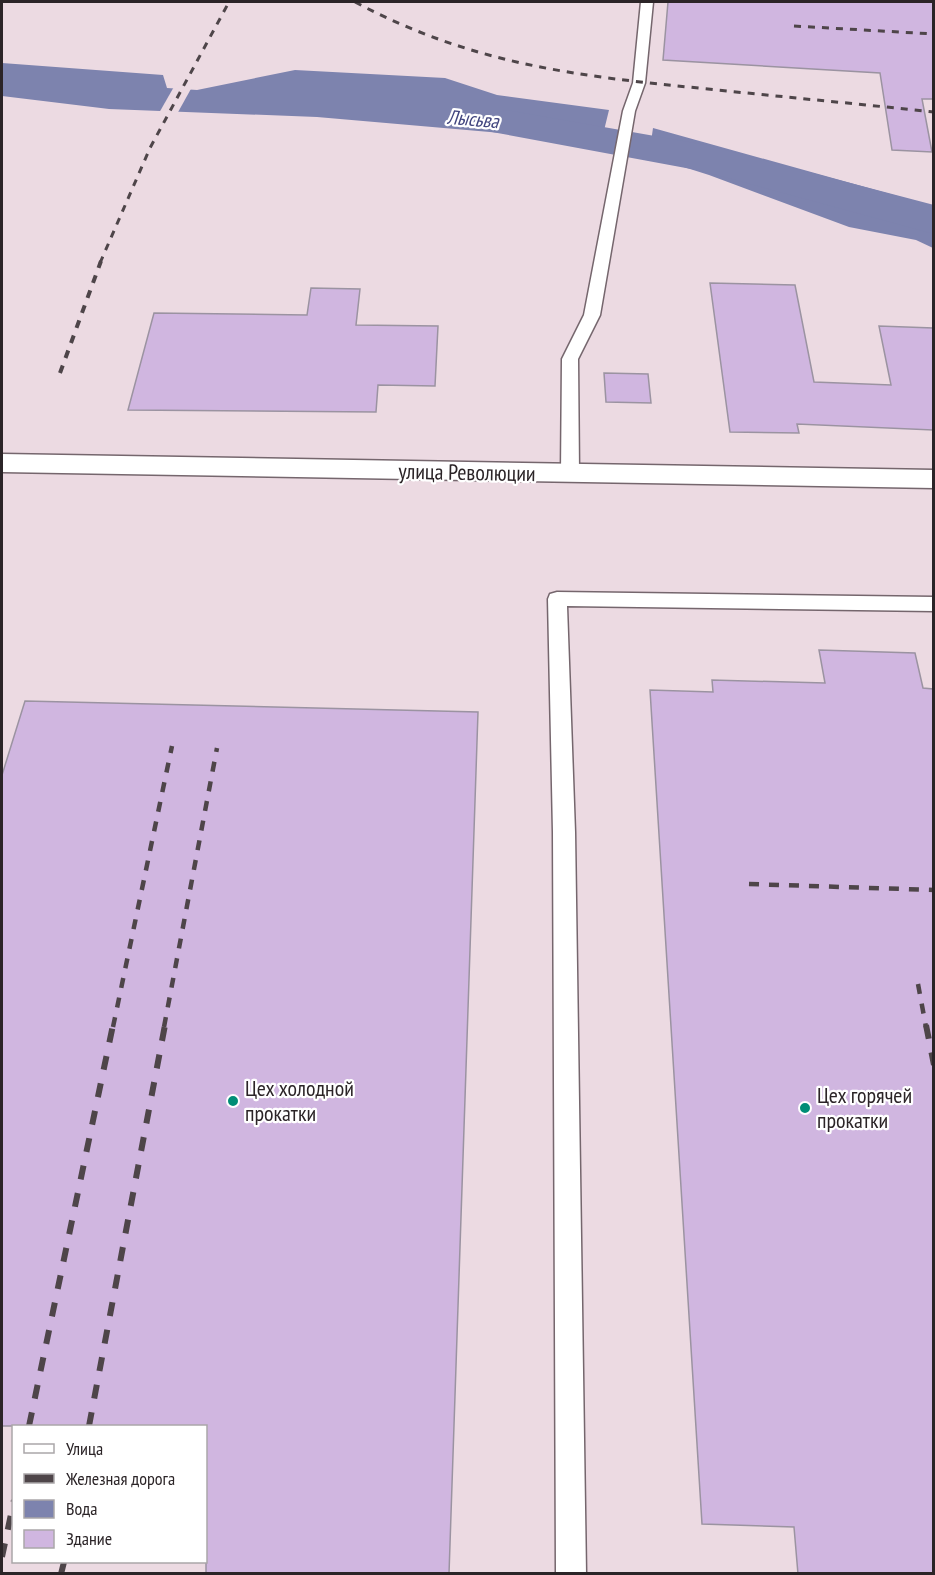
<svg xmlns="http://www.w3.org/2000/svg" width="935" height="1575" font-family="'PT Sans Narrow',sans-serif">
<rect width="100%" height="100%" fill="#ecdae2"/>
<!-- water -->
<path fill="#7d83ae" d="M2 63 163 75 167 88 197 90 295 70 445 78 497 95 609 110 599 151 537 136 317 117 109 109 2 96Z
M653 128 933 206V248L916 240 849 227 709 175 649 156Z"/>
<!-- pier -->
<path fill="#ecdae2" d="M175 85 192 87 177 114 159 113Z"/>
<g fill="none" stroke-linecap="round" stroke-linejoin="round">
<!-- river -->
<path fill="#7d83ae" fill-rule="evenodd" d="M507 110 706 145 934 205V234L702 171 492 132 485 123 492 114Z"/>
</g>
<!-- building -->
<path fill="#d0b6e0" stroke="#9b93a1" stroke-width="1.5" d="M668 2H933V99H922L932 152 892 150 880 73 663 60Z
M710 283 795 285 814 382 891 385 879 326 933 328V430L797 424 799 433 730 432Z
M311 288 360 289 356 325 438 326 435 386 378 385 376 412 128 410 154 313 307 315Z
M604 373 648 374 651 403 606 402Z
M819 650 915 653 923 688 933 689V1574H798L794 1527 702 1524 650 690 713 692 712 680 825 683Z
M25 701 478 712 449 1574H206V1426H2V775Z"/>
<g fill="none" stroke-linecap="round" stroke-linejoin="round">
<!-- lane casing -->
<g stroke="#75666d" stroke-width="3">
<path id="lane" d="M641 2H653L645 83 635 111 600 315 578 359 579 473 570 479 561 473 562 359 584 315 623 111 633 83Z
M557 592 934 597V611L567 606 575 832 586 1574H556L553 832 548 599 550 594Z"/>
</g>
<!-- secondary casing -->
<g stroke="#75666d" stroke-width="3">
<path id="secondary" d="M2 454 934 470V488L2 472Z"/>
</g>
<!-- lane -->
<use href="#lane" fill="#fff" fill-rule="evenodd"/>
<!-- secondary -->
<use href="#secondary" fill="#fff" fill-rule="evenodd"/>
<!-- rail-far3 -->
<path stroke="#4e4549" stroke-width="3" stroke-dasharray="7 7" stroke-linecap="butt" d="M355 2C474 65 577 76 708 89 784 97 859 104 934 112
M794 26 934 34
M100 263 150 148 229 2"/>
<!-- rail-far2 -->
<path stroke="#4e4549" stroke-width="4" stroke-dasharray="8 8" stroke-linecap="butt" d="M60 373 101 261"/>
<!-- rail-far1 -->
<path stroke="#4e4549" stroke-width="4.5" stroke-dasharray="10 10" stroke-linecap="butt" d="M749 884 934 890
M918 984 926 1027
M113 1027 172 746
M164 1027 217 748"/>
<!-- rail -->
<path stroke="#4e4549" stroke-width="6" stroke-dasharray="14 14" stroke-linecap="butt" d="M926 1025 934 1065
M29 1426 113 1025
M89 1426 165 1025
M2 1557 14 1500
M61 1574 64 1562"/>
</g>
<!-- markers -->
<g fill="#008d76" stroke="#fff" stroke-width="2">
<circle cx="233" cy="1101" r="6"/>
<circle cx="805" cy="1108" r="6"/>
</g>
<g text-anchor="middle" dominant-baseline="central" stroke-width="4.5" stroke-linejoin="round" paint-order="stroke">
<!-- far-water labels -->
<g font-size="20" font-style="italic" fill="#42467f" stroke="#fff">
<text transform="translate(473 119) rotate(5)">Лысьва</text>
</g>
<!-- street labels -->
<g font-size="22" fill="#2b2427" stroke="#fff">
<text transform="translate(467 472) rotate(1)">улица Революции</text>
</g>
<!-- poi labels -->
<g font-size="22" fill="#2b2427" stroke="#fff" text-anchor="start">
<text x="245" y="1088">Цех холодной<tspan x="245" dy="25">прокатки</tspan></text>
<text x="817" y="1095">Цех горячей<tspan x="817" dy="25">прокатки</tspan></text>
</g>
</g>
<!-- border -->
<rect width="935" height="1575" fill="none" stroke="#2b2427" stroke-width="6"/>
<!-- legend -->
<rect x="12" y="1425" width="195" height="138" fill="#ffffff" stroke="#aaa7a9" stroke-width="1.5"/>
<rect x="24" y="1444" width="30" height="9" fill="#ffffff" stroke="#aaa7a9" stroke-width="1.5"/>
<text x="66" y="1455" font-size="18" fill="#2b2427">Улица</text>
<rect x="24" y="1474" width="30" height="9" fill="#4e4549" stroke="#aaa7a9" stroke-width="1.5"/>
<text x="66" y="1485" font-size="18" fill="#2b2427">Железная дорога</text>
<rect x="24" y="1500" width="30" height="18" fill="#7d83ae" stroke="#aaa7a9" stroke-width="1.5"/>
<text x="66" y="1515" font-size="18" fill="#2b2427">Вода</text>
<rect x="24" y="1530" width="30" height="18" fill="#d0b6e0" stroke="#aaa7a9" stroke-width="1.5"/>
<text x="66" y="1545" font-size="18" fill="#2b2427">Здание</text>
</svg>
